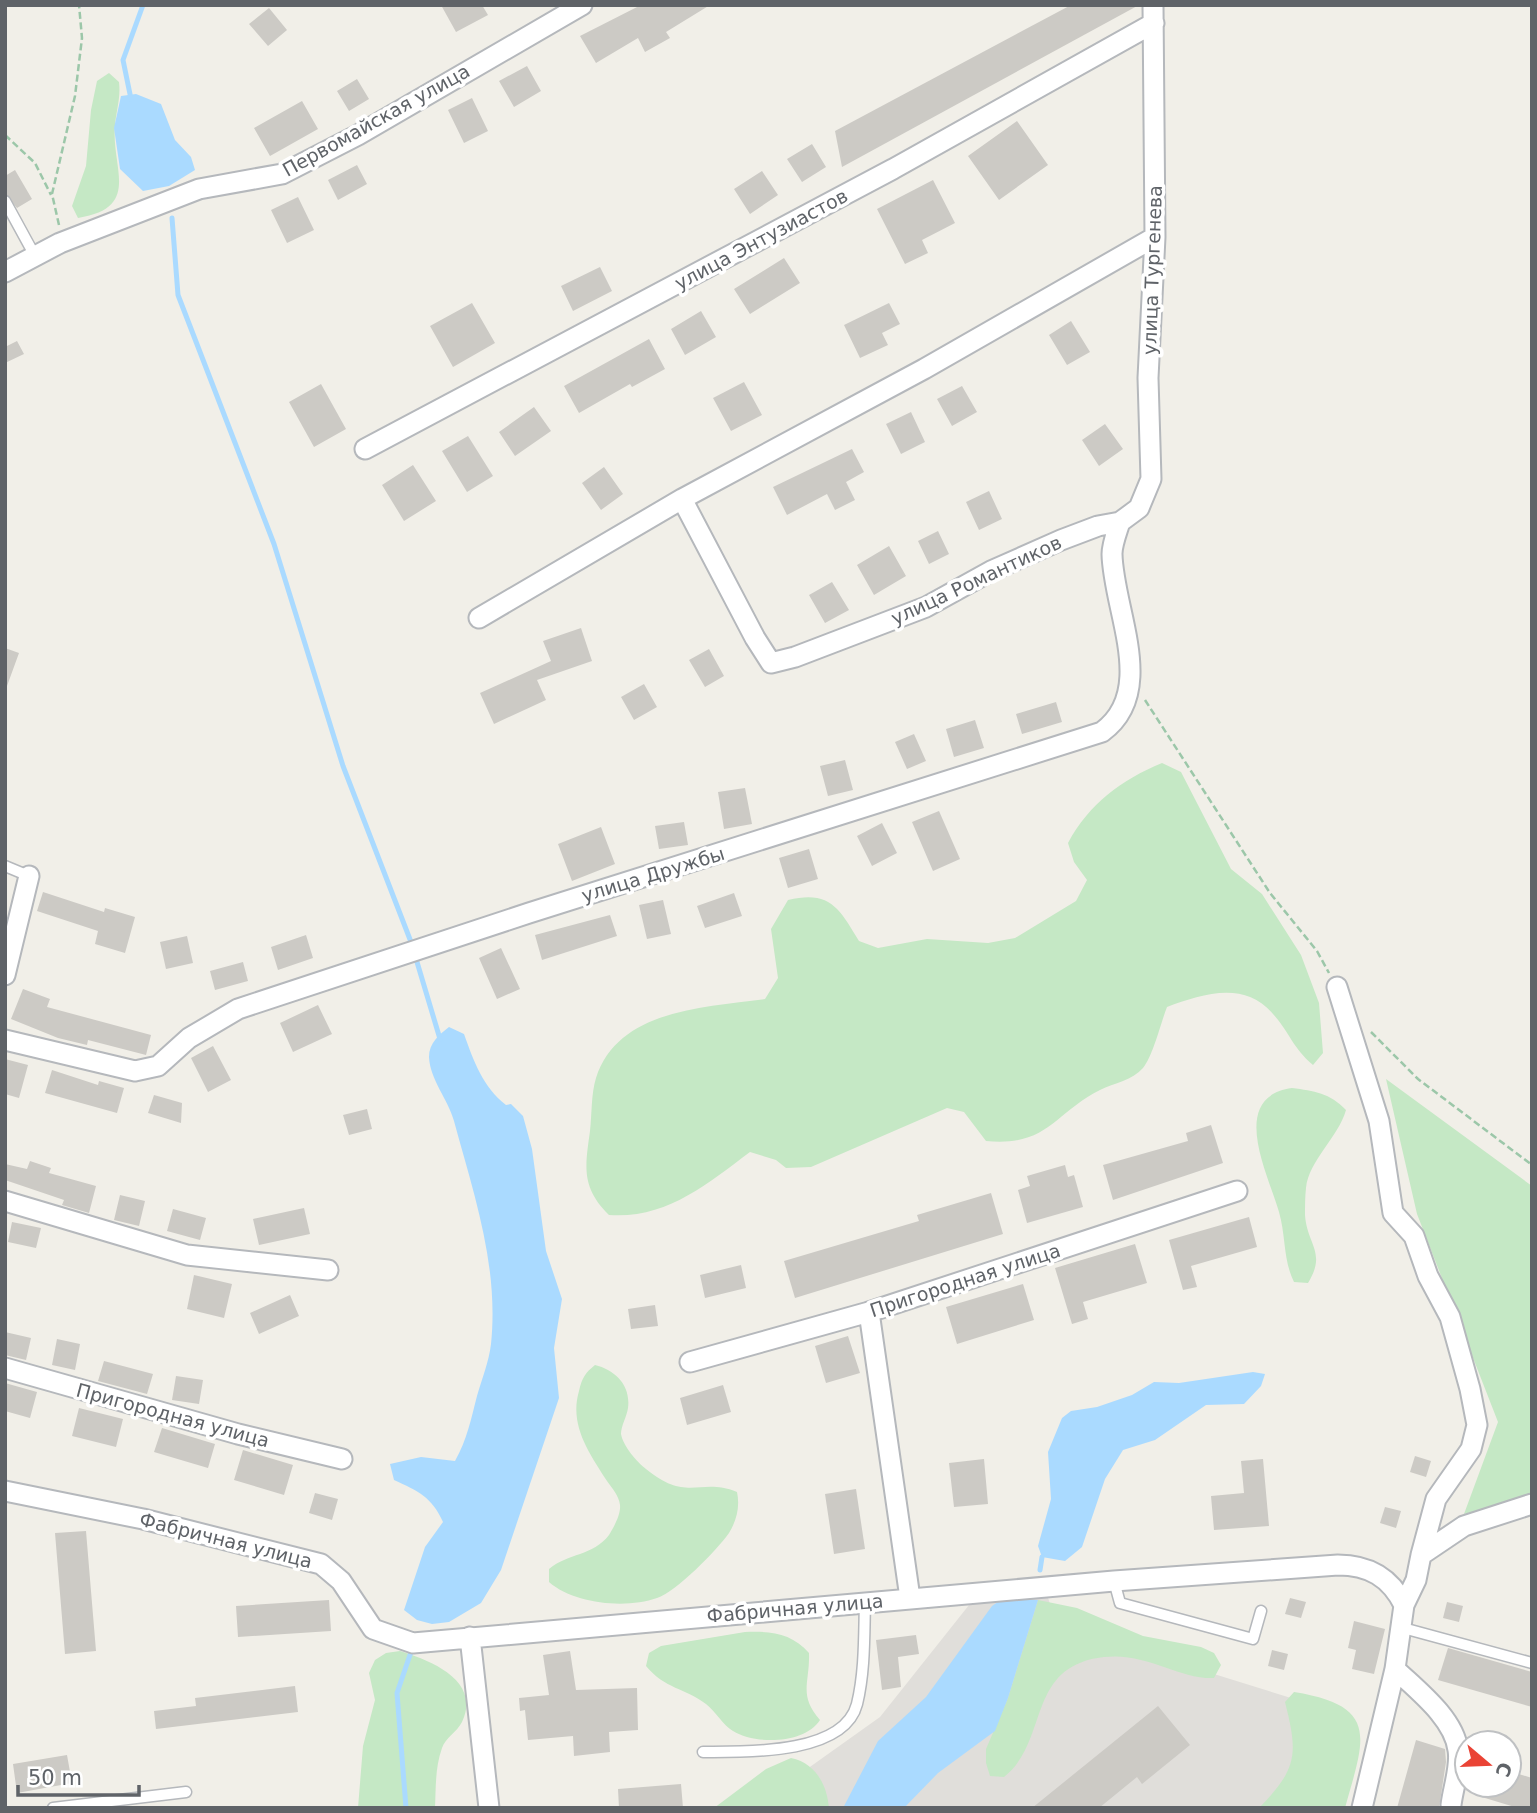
<svg xmlns="http://www.w3.org/2000/svg" width="1537" height="1813" font-family="'DejaVu Sans',sans-serif">
<rect width="100%" height="100%" fill="#f1efe8"/>
<!-- industrial -->
<path fill="#e0deda" d="M1047 1594 1056 1625 1349 1716 1323 1808H797L800 1774 880 1717 973 1600Z"/>
<!-- green -->
<path fill="#c5e8c5" d="M109 73 119 82C121 98 116 111 115 126 111 168 142 208 78 218L72 206 86 166 91 110 97 81Z
M1162 763 1181 772 1231 869 1262 894 1301 955 1319 1003 1323 1053 1313 1065C1292 1047 1290 1033 1273 1014 1245 980 1202 994 1167 1007 1161 1022 1153 1056 1143 1068 1133 1080 1114 1083 1100 1090 1054 1113 1048 1147 986 1141L964 1112 947 1108 811 1167 786 1168 776 1160 750 1152C706 1185 666 1219 609 1215 581 1187 585 1167 590 1131 592 1114 591 1094 596 1078 618 1009 706 1007 765 999L778 978 771 929 788 900C830 890 839 908 859 941L878 948 927 939 988 943 1015 938 1076 901 1087 880 1074 862 1068 843C1089 804 1121 780 1162 763Z
M1386 1079 1532 1186V1497L1464 1514 1498 1422 1417 1214Z
M1292 1088C1314 1091 1330 1093 1346 1110 1338 1138 1309 1160 1306 1188 1305 1196 1305 1207 1305 1215 1307 1245 1327 1252 1308 1283L1294 1282C1283 1260 1286 1236 1279 1212 1269 1176 1227 1097 1292 1088Z
M595 1365C615 1370 631 1385 628 1408 627 1416 621 1426 621 1434 623 1446 637 1462 646 1469 687 1503 700 1477 737 1492 740 1506 737 1520 729 1533 717 1550 676 1592 657 1598 626 1609 574 1604 549 1582V1569C568 1553 593 1556 609 1535 614 1527 621 1514 620 1505 619 1496 612 1488 607 1481 589 1453 569 1425 579 1391 582 1378 585 1373 595 1365Z
M1038 1600 1077 1608 1143 1636 1201 1647 1214 1653 1221 1665 1214 1678C1177 1679 1147 1652 1104 1657 1025 1666 1050 1741 1004 1777L990 1776 986 1763V1749L1008 1698Z
M745 1632C770 1631 792 1633 809 1653 810 1683 798 1695 820 1720 805 1744 755 1745 733 1731 723 1725 716 1712 706 1704 685 1688 665 1689 646 1666L649 1653 661 1646Z
M400 1651C429 1660 482 1680 462 1722 457 1732 445 1738 442 1748 435 1768 436 1787 435 1808H358L363 1746 375 1700 369 1673 375 1660 386 1653Z
M1294 1692C1381 1706 1364 1739 1345 1808H1259C1298 1768 1298 1754 1285 1702Z
M791 1758C815 1763 827 1784 829 1808H714L766 1769Z"/>
<!-- water -->
<path fill="#aadaff" d="M136 94 161 104 175 140 191 157 195 170 169 186 143 191 120 169 114 128 121 96Z
M449 1027 464 1034C474 1062 483 1087 506 1105L511 1104 523 1116 532 1149 546 1251 562 1299 554 1348 559 1398 501 1570 481 1603 449 1622 432 1624 417 1620 404 1610 425 1547 443 1522C432 1497 418 1491 394 1480L390 1464 421 1457 455 1461C467 1440 471 1419 477 1396 482 1379 489 1361 491 1344 499 1266 474 1195 454 1121 448 1099 430 1080 429 1057 429 1043 439 1035 449 1027Z
M1253 1372 1265 1374 1261 1386 1244 1404 1206 1405 1155 1440 1123 1450 1105 1479 1082 1547 1065 1561 1042 1557 1038 1546 1051 1499 1048 1452 1062 1418 1071 1411 1097 1407 1132 1395 1154 1382 1179 1383Z
M1002 1599 1038 1600 1008 1698 995 1731 938 1773 904 1808H843L878 1741 926 1697 992 1606Z"/>
<g fill="none" stroke-linecap="round" stroke-linejoin="round">
<!-- stream -->
<path stroke="#aadaff" stroke-width="5" d="M131 99 123 60 143 5
M172 218 178 295 274 544 343 766 411 942
M417 962 440 1039
M1040 1570 1042 1557
M406 1808 397 1693 411 1652"/>
</g>
<!-- building -->
<path fill="#cccac5" d="M441 5H482L488 15 456 32Z
M641 5H710L666 32 670 38 645 52 638 38 596 63 580 36Z
M1071 5H1139L842 167 835 131Z
M269 8 287 30 268 46 249 24Z
M527 66 541 91 514 107 499 81Z
M357 79 369 99 349 111 337 91Z
M472 98 488 131 464 143 448 110Z
M302 101 318 129 270 156 254 128Z
M1017 121 1048 165 999 200 968 156Z
M812 144 826 167 802 182 787 159Z
M357 165 367 184 338 200 328 180Z
M15 170 32 199 17 208 5 194V176Z
M762 171 778 195 750 214 734 189Z
M933 180 955 223 922 240 928 253 905 264 877 209Z
M298 197 314 230 287 243 271 210Z
M784 258 800 283 750 314 734 289Z
M600 267 612 291 573 311 561 286Z
M472 303 495 343 453 367 430 326Z
M889 303 900 324 882 333 888 345 860 358 844 325Z
M701 311 716 337 685 355 671 329Z
M1071 321 1090 352 1067 365 1049 335Z
M649 339 665 369 632 387 630 384 579 413 564 386Z
M17 341 24 354 5 363V347Z
M744 382 762 415 731 431 713 398Z
M321 384 346 429 314 447 289 402Z
M962 386 977 412 952 426 937 399Z
M534 407 551 431 515 456 499 432Z
M911 412 925 442 901 454 886 424Z
M1105 424 1123 449 1099 466 1082 440Z
M468 436 493 476 467 492 442 451Z
M852 449 864 472 846 482 855 500 835 510 827 494 787 515 773 487Z
M413 465 436 501 404 521 382 485Z
M604 467 623 494 601 510 582 483Z
M989 491 1002 519 979 530 966 502Z
M938 531 949 554 929 564 918 541Z
M889 546 906 576 874 595 857 565Z
M832 582 849 610 825 623 809 595Z
M581 628 592 661 537 680 546 700 494 724 480 693 551 661 543 641Z
M5 648 19 653 7 686H5Z
M709 649 724 676 705 687 689 660Z
M644 684 657 707 634 720 621 697Z
M1056 702 1062 722 1022 734 1016 714Z
M975 720 984 748 954 757 946 729Z
M914 734 926 761 907 769 895 742Z
M845 760 853 790 828 796 820 766Z
M745 788 752 824 724 829 718 792Z
M939 811 960 859 933 871 912 822Z
M684 822 688 845 659 849 655 826Z
M882 823 897 853 872 866 857 836Z
M601 827 615 864 572 881 558 844Z
M809 849 818 879 788 888 779 858Z
M43 892 104 912 105 908 135 917 125 953 95 944 98 931 37 911Z
M734 893 742 916 705 928 697 906Z
M663 900 671 934 647 939 639 905Z
M610 915 617 936 542 960 535 935Z
M306 935 313 958 278 970 271 947Z
M187 936 193 963 166 969 160 942Z
M501 948 520 989 497 999 479 958Z
M243 962 248 981 215 990 210 971Z
M23 989 50 999 47 1007 151 1035 146 1055 88 1040 87 1045 58 1038 11 1019Z
M318 1005 332 1034 293 1052 280 1023Z
M213 1046 231 1080 208 1092 191 1058Z
M5 1059 28 1065 19 1098 5 1094Z
M52 1070 98 1085 99 1081 124 1088 117 1113 45 1093Z
M154 1095 182 1103 181 1123 148 1113Z
M367 1109 372 1129 349 1135 343 1115Z
M1211 1125 1223 1163 1113 1200 1103 1165 1188 1141 1186 1133Z
M30 1161 51 1168 49 1173 96 1186 89 1213 62 1205 64 1200 5 1180V1164L27 1169Z
M1065 1165 1068 1177 1074 1175 1083 1207 1027 1223 1018 1190 1030 1186 1027 1176Z
M991 1193 1003 1234 795 1298 784 1261 919 1221 917 1215Z
M120 1195 145 1201 139 1226 114 1220Z
M304 1208 310 1234 259 1245 253 1219Z
M173 1209 206 1218 200 1240 167 1231Z
M1249 1217 1257 1247 1191 1266 1197 1287 1183 1290 1169 1240Z
M12 1222 41 1228 36 1248 8 1242Z
M1135 1244 1147 1283 1083 1302 1088 1319 1072 1324 1055 1268Z
M741 1265 746 1288 705 1298 700 1275Z
M194 1275 232 1284 224 1318 187 1309Z
M1023 1284 1034 1320 957 1344 946 1307Z
M290 1295 299 1316 259 1334 250 1313Z
M655 1305 658 1326 631 1329 628 1309Z
M5 1332 31 1338 26 1360 5 1355Z
M848 1336 860 1373 826 1383 815 1346Z
M57 1339 80 1344 75 1370 52 1365Z
M104 1361 153 1374 147 1394 98 1381Z
M176 1376 203 1380 199 1404 172 1400Z
M5 1383 37 1392 30 1418 5 1411Z
M723 1385 731 1412 687 1425 680 1398Z
M79 1408 123 1419 116 1447 72 1436Z
M162 1428 215 1444 208 1468 154 1452Z
M243 1450 293 1465 284 1495 234 1480Z
M1415 1456 1431 1461 1426 1477 1410 1472Z
M984 1459 988 1504 954 1507 949 1463Z
M1263 1459 1269 1526 1214 1530 1211 1496 1244 1493 1241 1461Z
M856 1489 865 1549 834 1554 825 1494Z
M315 1493 338 1499 332 1520 309 1513Z
M1385 1507 1401 1511 1396 1528 1380 1523Z
M86 1531 96 1651 65 1654 55 1533Z
M1290 1598 1306 1602 1301 1618 1285 1614Z
M329 1600 331 1631 238 1637 236 1606Z
M1447 1602 1463 1606 1459 1622 1443 1618Z
M1354 1621 1385 1629 1374 1674 1352 1669 1356 1650 1348 1648Z
M916 1635 919 1654 898 1657 901 1687 882 1690 876 1640Z
M1448 1648 1532 1672V1707L1438 1680Z
M1272 1650 1288 1654 1284 1670 1268 1666Z
M570 1651 576 1690 637 1688 638 1730 609 1732 610 1752 574 1756 573 1736 528 1740 525 1710 520 1711 519 1698 549 1695 543 1655Z
M295 1686 298 1712 156 1729 154 1711 196 1706 195 1698Z
M1158 1706 1190 1745 1142 1784 1137 1777 1099 1808H1032Z
M1416 1740 1445 1749 1446 1762 1439 1808H1397Z
M67 1755 72 1783 17 1793 13 1764Z
M1509 1771 1532 1778V1808H1518L1475 1795 1478 1785H1509Z
M681 1784 683 1808H619L618 1789Z"/>
<g fill="none" stroke-linecap="round" stroke-linejoin="round">
<!-- lane casing -->
<g stroke="#b5b8bc" stroke-width="13">
<path id="lane" d="M5 201 35 256
M5 866 29 876
M1114 1581 1120 1603 1253 1639 1261 1611
M1403 1628 1532 1663
M703 1752C745 1752 844 1755 857 1704 865 1671 864 1636 865 1602
M53 1808 186 1792"/>
</g>
<!-- street casing -->
<g stroke="#b5b8bc" stroke-width="23">
<path id="street" d="M5 272 60 243 199 189 282 174 358 135 582 5
M365 449 893 169 1154 23
M682 499 755 638 771 663 795 657 926 607 991 571 1061 540 1098 526 1120 522 1139 508 1151 479 1148 378 1155 237 1153 5
M479 618 682 499 924 369 1155 237
M5 975 29 876
M1337 987 1379 1121 1393 1213 1414 1236 1428 1276 1450 1317 1470 1389 1477 1425 1471 1449 1436 1499 1421 1555
M5 1040 135 1071 158 1066 189 1038 238 1009 529 913 1102 732C1158 691 1113 610 1112 554 1112 544 1117 532 1120 522
M5 1201 187 1255 328 1270
M869 1312 910 1598
M690 1362 869 1312 1237 1191
M5 1368 238 1434 342 1459
M5 1491 143 1519 321 1564 341 1581 373 1629 413 1643 1114 1581 1338 1565C1369 1565 1390 1577 1404 1605L1395 1669 1362 1808
M1404 1605 1416 1580 1421 1555 1464 1526 1532 1504
M470 1637 489 1808
M1395 1669C1417 1690 1454 1718 1458 1750 1461 1766 1453 1788 1451 1805"/>
</g>
<!-- path -->
<path stroke="#9cc7a9" stroke-width="2.5" stroke-dasharray="7 3.5" stroke-linecap="butt" d="M5 135 35 163 51 195
M59 225 52 194 75 96 82 38 79 5
M1145 700 1270 893 1317 951 1329 973
M1371 1032 1418 1079 1532 1165"/>
<!-- lane -->
<use href="#lane" stroke="#fff" stroke-width="10"/>
<!-- street -->
<use href="#street" stroke="#fff" stroke-width="19"/>
</g>
<g text-anchor="middle" dominant-baseline="central" stroke-width="7" stroke-linejoin="round" paint-order="stroke">
<!-- street labels -->
<g font-size="19" fill="#5f6368" stroke="#fff">
<text transform="translate(376 120) rotate(-29)">Первомайская улица</text>
<text transform="translate(761 239) rotate(-28)">улица Энтузиастов</text>
<text transform="translate(1152 270) rotate(-88)">улица Тургенева</text>
<text transform="translate(976 580) rotate(-25)">улица Романтиков</text>
<text transform="translate(653 874) rotate(-17)">улица Дружбы</text>
<text transform="translate(965 1280) rotate(-18)">Пригородная улица</text>
<text transform="translate(173 1415) rotate(15)">Пригородная улица</text>
<text transform="translate(226 1540) rotate(14)">Фабричная улица</text>
<text transform="translate(795 1608) rotate(-5)">Фабричная улица</text>
</g>
</g>
<!-- border -->
<rect width="1537" height="1813" fill="none" stroke="#5f6368" stroke-width="14"/>
<!-- north arrow -->
<g transform="translate(1488 1764) rotate(109)"><circle r="33" fill="#ffffff" stroke="#bfc1c3" stroke-width="2"/>
<path d="M0-5L12 26L0 18L-12 26Z" fill="#ea4335"/>
<text y="-10" font-size="19" font-weight="bold" text-anchor="middle" fill="#5f6368">С</text>
</g>
<!-- scale -->
<path d="M18 1785v10h121v-10" fill="none" stroke="#5f6368" stroke-width="3.5"/>
<text x="28" y="1785" font-size="21" fill="#5f6368" stroke="#ffffff" stroke-width="5" paint-order="stroke">50 m</text>
</svg>
